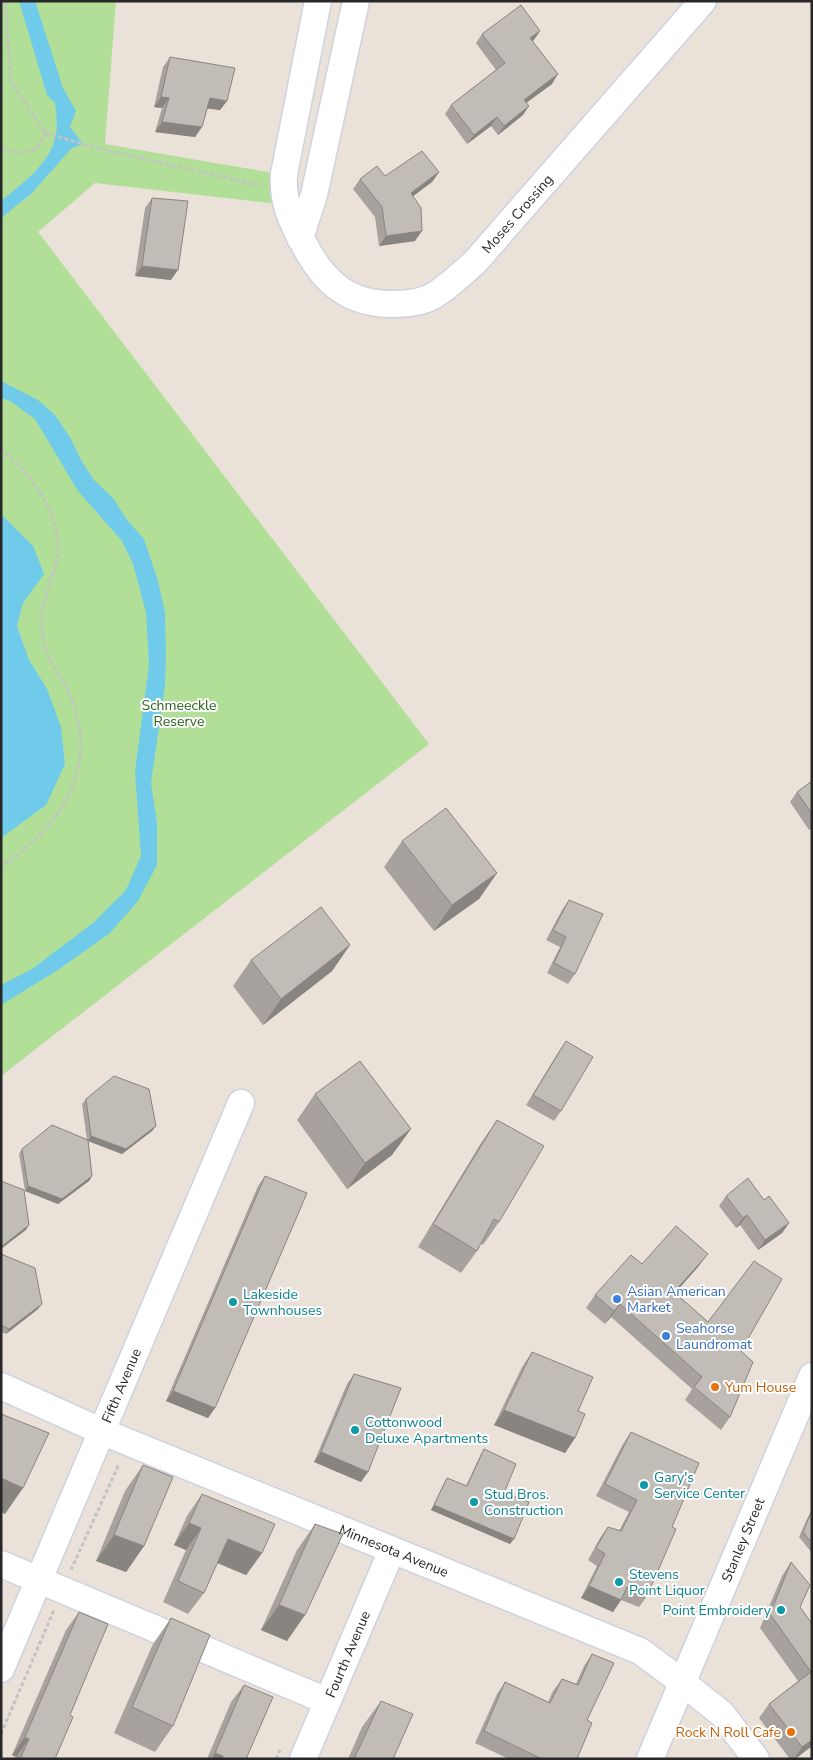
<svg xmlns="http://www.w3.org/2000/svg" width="813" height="1760" font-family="'Nunito Sans',sans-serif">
<rect width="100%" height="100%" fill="#eae2d9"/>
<!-- park -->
<path fill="#b1df97" d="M1 1H116L105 144 279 174 278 204 95 183 38 232 429 744 1 1076Z"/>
<!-- water -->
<path fill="#6fcbe9" d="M19 1H35L63 88 76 111 70 127 83 144 72 148 31 194 1 218V201C23 183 51 163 56 134 58 124 56 112 55 103L47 95Z
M1 381 38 400 55 415 71 439 81 460 94 480 113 498 127 520 144 539 158 581 165 613 166 656 165 685 151 783 157 823V865L138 901 110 933 58 970 1 1005V985L32 969 93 923 126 890 141 856 135 771 149 665 146 612 133 564 122 541 78 491 35 419 10 401 1 398Z
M1 514 33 546 44 574 23 603 17 626 29 660 47 689 61 727 65 764 46 805 1 838Z"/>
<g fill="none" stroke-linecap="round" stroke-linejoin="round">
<!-- minor casing -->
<g stroke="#cfd2e0" stroke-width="29">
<g id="minor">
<path id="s1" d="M318 1 284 174C282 202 292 223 305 246 325 284 350 305 395 304 408 304 423 302 435 295 450 285 463 273 476 261L703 1"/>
<path d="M300 238 314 195 356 1"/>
<path id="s2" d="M1 1386 103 1432 640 1651 682 1682 722 1714 756 1759"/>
<path d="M1 1564 327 1701"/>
<path id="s3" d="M1 1669 241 1103"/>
<path id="s4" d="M303 1759 392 1550"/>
<path id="s5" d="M650 1759 812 1376"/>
</g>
</g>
<!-- path -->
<path stroke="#c3c3c3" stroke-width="3" stroke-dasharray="4 2.5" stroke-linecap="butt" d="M5 1 11 82 46 133
M46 133 89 146 261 186
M1 148 19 154 37 149 46 133
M1 449C32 474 67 521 56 563 50 587 40 603 42 629 44 662 66 679 75 708 96 778 55 829 1 867
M71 1570 119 1464
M1 1734 54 1610
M276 1759 280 1750"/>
<!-- minor -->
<use href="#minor" stroke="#fff" stroke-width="26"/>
</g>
<!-- wall -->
<path fill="#a7a29d" d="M482 34 534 40 532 41 552 84 526 103 523 115 498 135 491 126 467 144 445 114 451 105 496 70 476 43Z
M170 57 227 101 220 110 207 108 195 137 155 132 162 108 154 107 163 67Z
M439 172 432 182 413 196 415 241 379 246 375 217 353 189 360 179Z
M152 198 171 280 135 276 145 208Z
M812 781V828L809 830 790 802 797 792Z
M402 841 497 873 479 899 434 931 384 867Z
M569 900 575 974 568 984 547 973 560 947 546 940 562 910Z
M350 945 332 971 263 1025 233 986 251 960Z
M566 1041 561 1111 554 1121 526 1105 559 1051Z
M315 1094 392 1155 347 1189 297 1120Z
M86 1099 156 1126 152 1131 122 1154 88 1141 92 1176 89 1181 58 1204 25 1191 19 1154 22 1149 87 1140 82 1104Z
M497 1120 499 1222 483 1245 481 1243 477 1251 461 1273 418 1247 481 1143Z
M265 1176 215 1408 208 1418 166 1401 258 1186Z
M726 1196 764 1200 789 1223 782 1233 758 1250 740 1225 736 1228 719 1206Z
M1 1254 38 1309 6 1334 1 1332Z
M642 1264 698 1267 675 1293 741 1351 730 1417 721 1430 685 1400 692 1389 611 1317 605 1324 586 1308 595 1295Z
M532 1352 578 1411 575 1438 565 1453 494 1425 522 1367Z
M354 1374 361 1482 314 1462 347 1384Z
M631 1432 672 1527 647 1596 639 1607 621 1600 613 1612 581 1598 597 1566 588 1560 600 1538 608 1527 619 1531 629 1512 596 1496 623 1444Z
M484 1449 504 1493 510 1544 431 1510 444 1483 447 1478 466 1486 481 1454Z
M143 1465 144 1546 126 1572 96 1561 125 1491Z
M202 1494 262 1553 246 1575 217 1563 204 1593 188 1614 163 1602 186 1550 174 1545 187 1516Z
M812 1512V1553L799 1537 808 1517Z
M315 1524 287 1641 261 1630 297 1550Z
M791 1562 800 1607 812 1624V1746L795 1759H790L759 1718 769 1704 798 1681 760 1628 782 1576Z
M79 1612 70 1715 55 1759H15L16 1757 12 1755 66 1630Z
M171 1618 173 1726 155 1752 114 1733 153 1644Z
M592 1654 587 1720 577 1759H509L475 1743 497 1694 505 1682 548 1702 553 1691 562 1679 576 1684 584 1666Z
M244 1685 246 1759H207L231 1702Z
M381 1701 393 1759H348L362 1727Z"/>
<!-- shaded-wall -->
<path fill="#88847f" d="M540 31 534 40 524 47 530 38Z
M558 74 552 84 518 109 524 100Z
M161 97 169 98 162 108 154 107Z
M210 98 227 101 220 110 203 108Z
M529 106 523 115 498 135 504 126Z
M497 117 491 126 467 144 474 135Z
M162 122 202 127 195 137 155 132Z
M439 172 432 182 404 203 411 193Z
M422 231 415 241 379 246 386 236Z
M142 266 178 270 171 280 135 276Z
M497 873 479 899 434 931 452 905Z
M350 945 332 971 263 1025 281 999Z
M156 1126 152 1131 122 1154 88 1141 91 1136Z
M411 1129 392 1155 347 1189 365 1163Z
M92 1176 89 1181 58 1204 25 1191 28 1186Z
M747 1215 740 1225 736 1228 743 1218Z
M789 1223 782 1233 758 1250 765 1240Z
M29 1225 26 1230 1 1249V1247Z
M708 1254 698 1267 664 1305 674 1292Z
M42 1304 38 1309 6 1334 9 1329Z
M620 1304 611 1317 605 1324 614 1311Z
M173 1391 215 1408 208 1418 166 1401Z
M504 1410 575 1438 565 1453 494 1425Z
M321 1452 368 1472 361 1482 314 1462Z
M1 1478 23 1488 5 1514 1 1512Z
M434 1505 514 1539 510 1544 431 1510Z
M189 1523 201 1528 186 1550 174 1545Z
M114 1535 144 1546 126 1572 96 1561Z
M228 1539 262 1553 246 1575 213 1561Z
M589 1586 621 1600 613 1612 581 1598Z
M279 1605 305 1615 287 1641 261 1630Z
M25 1737 29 1739 16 1757 12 1755Z
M812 1740V1746L795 1759H794L802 1747Z
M215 1753 223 1756 221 1759H211Z"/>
<!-- building -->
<path fill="#c2bcb6" stroke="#88847f" d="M521 5 540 31 530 38 558 74 524 100 529 106 504 126 497 117 474 135 451 105 505 63 482 34Z
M170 57 235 68 227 101 210 98 202 127 162 122 169 98 161 97Z
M422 151 439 172 411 193 421 208 422 231 386 236 382 207 360 179 377 166 385 176Z
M152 198 188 201 178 270 142 266Z
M812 781V814L797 792Z
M446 808 497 873 452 905 402 841Z
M569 900 603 914 575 974 554 963 566 937 553 930Z
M321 907 350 945 281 999 251 960Z
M566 1041 593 1057 561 1111 533 1095Z
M360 1061 411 1129 365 1163 315 1094Z
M114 1076 149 1089 156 1126 126 1149 91 1136 86 1099Z
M497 1120 544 1146 499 1222 494 1219 477 1251 433 1224Z
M52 1125 88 1140 92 1176 62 1199 28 1186 22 1149Z
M265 1176 307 1193 215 1408 173 1391Z
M748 1178 764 1200 769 1196 789 1223 765 1240 747 1215 743 1218 726 1196Z
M1 1181 24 1190 29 1225 1 1247Z
M676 1226 708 1254 674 1292 708 1322 754 1261 782 1279 741 1351 753 1362 730 1417 694 1387 702 1377 620 1304 614 1311 595 1295 631 1255 642 1264Z
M1 1254 35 1268 42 1304 9 1329 1 1325Z
M532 1352 593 1377 578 1411 585 1414 575 1438 504 1410Z
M354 1374 401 1388 368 1472 321 1452Z
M1 1414 49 1433 23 1488 1 1478Z
M631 1432 699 1463 672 1527 676 1529 647 1596 627 1587 621 1600 589 1586 605 1554 596 1548 608 1527 621 1531 637 1500 605 1484Z
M484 1449 516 1464 504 1493 529 1502 514 1539 434 1505 447 1478 467 1486Z
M143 1465 173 1477 144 1546 114 1535Z
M202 1494 275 1524 262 1553 228 1539 204 1593 178 1581 201 1528 189 1523Z
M811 1512H812V1543L803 1532Z
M315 1524 343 1534 305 1615 279 1605Z
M791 1562 810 1585 800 1607 812 1624V1740L802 1747 769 1704 811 1672 770 1614Z
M79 1612 108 1624 70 1715 73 1717 55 1759H20L29 1739 25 1737Z
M171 1618 210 1635 173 1726 132 1707Z
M592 1654 614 1663 587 1720 592 1723 577 1759H542L484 1731 505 1682 550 1703 562 1679 578 1685Z
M244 1685 273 1697 246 1759H222L223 1756 215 1753Z
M381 1701 413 1714 393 1759H354Z"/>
<!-- markers -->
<g fill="#3f7fe0" stroke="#fff" stroke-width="2">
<circle cx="617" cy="1299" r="5"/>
<circle cx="666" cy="1336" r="5"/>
</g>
<g fill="#0f9aa8" stroke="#fff" stroke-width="2">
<circle cx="233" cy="1302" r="5"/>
<circle cx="355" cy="1430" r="5"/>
<circle cx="644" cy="1485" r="5"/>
<circle cx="474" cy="1502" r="5"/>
<circle cx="619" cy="1582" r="5"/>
<circle cx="781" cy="1610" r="5"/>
</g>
<g fill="#e8710a" stroke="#fff" stroke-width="2">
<circle cx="715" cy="1387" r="5"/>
<circle cx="791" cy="1732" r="5"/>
</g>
<g text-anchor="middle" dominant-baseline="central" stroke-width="4" stroke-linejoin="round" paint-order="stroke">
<!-- street labels -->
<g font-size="14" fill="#272727" stroke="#fff">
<text stroke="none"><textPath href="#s1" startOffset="524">Moses Crossing</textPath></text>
<text stroke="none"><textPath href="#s3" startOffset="308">Fifth Avenue</textPath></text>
<text stroke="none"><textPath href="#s5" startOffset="238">Stanley Street</textPath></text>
<text stroke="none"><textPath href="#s2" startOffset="426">Minnesota Avenue</textPath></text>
<text stroke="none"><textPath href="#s4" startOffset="114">Fourth Avenue</textPath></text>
</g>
<!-- park labels -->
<g font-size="14" fill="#2b601c" stroke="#fff">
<text x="179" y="705">Schmeeckle<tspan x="179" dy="16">Reserve</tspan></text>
</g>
<!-- shop labels -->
<g font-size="14" fill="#366cbe" stroke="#fff" text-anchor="start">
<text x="627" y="1291">Asian American<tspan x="627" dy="16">Market</tspan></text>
<text x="676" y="1328">Seahorse<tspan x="676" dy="16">Laundromat</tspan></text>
</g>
<!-- culture labels -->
<g font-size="14" fill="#0d838f" stroke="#fff" text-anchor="start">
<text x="243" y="1294">Lakeside<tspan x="243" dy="16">Townhouses</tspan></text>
<text x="365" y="1422">Cottonwood<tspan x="365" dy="16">Deluxe Apartments</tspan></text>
<text x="654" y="1477">Gary's<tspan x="654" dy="16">Service Center</tspan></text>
<text x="484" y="1494">Stud Bros.<tspan x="484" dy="16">Construction</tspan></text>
<text x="629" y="1574">Stevens<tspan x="629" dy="16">Point Liquor</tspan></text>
<text x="771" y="1610" text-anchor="end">Point Embroidery</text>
</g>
<!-- food labels -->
<g font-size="14" fill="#c56008" stroke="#fff" text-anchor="start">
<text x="725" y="1387">Yum House</text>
<text x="781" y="1732" text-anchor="end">Rock N Roll Cafe</text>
</g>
</g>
<!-- border -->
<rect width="813" height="1760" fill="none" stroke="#272727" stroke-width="5"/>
</svg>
